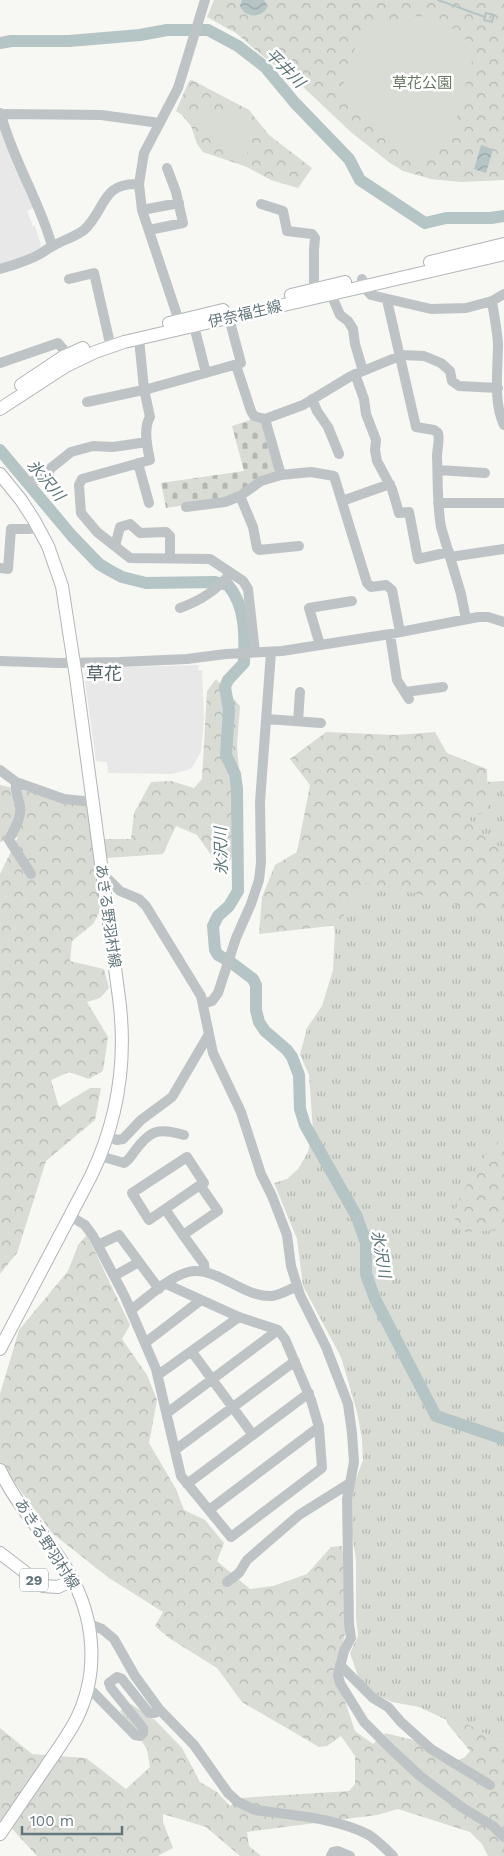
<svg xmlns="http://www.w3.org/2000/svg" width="504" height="1856" font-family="'Work Sans','Noto Sans JP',sans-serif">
<defs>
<pattern id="grass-tufts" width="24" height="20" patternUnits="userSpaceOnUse" patternTransform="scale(1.25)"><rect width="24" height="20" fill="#d8dcd4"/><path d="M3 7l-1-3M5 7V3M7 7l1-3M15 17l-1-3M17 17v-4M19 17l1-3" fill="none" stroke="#b3b7b1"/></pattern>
<pattern id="forest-crowns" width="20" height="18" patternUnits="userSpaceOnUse" patternTransform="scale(1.25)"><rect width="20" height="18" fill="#d8dcd4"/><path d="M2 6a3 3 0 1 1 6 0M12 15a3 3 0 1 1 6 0" fill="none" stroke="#b3b7b1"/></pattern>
<pattern id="cemetery-stones" width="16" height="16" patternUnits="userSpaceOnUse" patternTransform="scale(1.25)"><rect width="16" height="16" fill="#d8dcd4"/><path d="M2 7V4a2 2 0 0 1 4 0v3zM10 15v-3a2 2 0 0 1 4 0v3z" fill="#b3b7b1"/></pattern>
<pattern id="water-waves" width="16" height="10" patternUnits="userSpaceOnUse" patternTransform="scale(1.25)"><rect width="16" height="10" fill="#b5c4c5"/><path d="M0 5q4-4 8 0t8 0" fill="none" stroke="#97a4a5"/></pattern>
</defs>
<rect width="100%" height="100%" fill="#f7f7f4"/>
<!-- built -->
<path fill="#e8e8e8" d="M0 126 10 155 34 208 27 211 33 226H35L41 245 38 251 0 266Z
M199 665 198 670H202L204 720 201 752 191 769 171 774 108 773 107 762 96 761 84 674 90 668Z"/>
<!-- grass -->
<path fill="url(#grass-tufts)" d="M504 781V1754L449 1721 419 1707 392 1702 377 1695 359 1679 350 1653 358 1636 356 1618V1560L351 1528 350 1495 363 1460 362 1439 357 1412 341 1357 303 1286 297 1239 274 1183 287 1179 298 1169 308 1152 313 1130 309 1075 300 1055 307 1028 322 1006 333 970 335 933 329 898 334 880 467 855 469 783Z"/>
<!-- forest -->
<path fill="url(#forest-crowns)" d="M214 0H504V180L461 182 431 179 403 171 390 163 352 133 301 85 264 57 236 33 207 17Z
M192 80 249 110 269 135 312 168 298 188 271 180 247 167 203 152 197 144 191 126 182 115 176 111 189 81Z
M216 679 240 706 237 746 240 782 235 851 221 875 214 859 197 835 176 826 163 854 94 859 100 911 93 924 72 941 70 961 104 969 109 988 100 998 87 1002 108 1037 103 1071 89 1079 69 1072 51 1080 59 1107 90 1088H101L95 1120 46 1161 17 1253 0 1274V874L18 837 0 842V785L87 805 93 839H131L134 813 151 782 171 781 194 788 202 779 207 691Z
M326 732 396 735 435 732 447 753 487 769 488 811 469 818 478 832 504 850V908L487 915C447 901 408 890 366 883L352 899 339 925 259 934 262 897 275 865 297 852 310 785 290 759Z
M504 1135V1230L464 1232 455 1222 457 1203 467 1185 486 1154Z
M87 1235 130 1325 122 1339 147 1375 157 1400 149 1443 176 1489 184 1510 205 1520 224 1543 217 1561 250 1589 273 1586 307 1574 331 1547 342 1546 346 1584 345 1633 336 1675 355 1731 373 1744 376 1741 381 1744 385 1733 425 1743 457 1761 465 1757 470 1751 447 1723 446 1718 459 1720 504 1743V1856H488L482 1844 470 1832 398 1809 377 1815 247 1832 249 1846 261 1856H240L206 1827 163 1814V1822L173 1848 158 1856H37L3 1819 0 1821V1728L32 1754 86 1758 126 1789 150 1767 147 1749 120 1711 131 1704 155 1720 182 1748 200 1782 217 1792 230 1806 240 1798 349 1791 355 1784V1756L341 1736 327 1746 319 1747 242 1702 217 1668 169 1638 155 1626 163 1612 109 1578 52 1533 9 1475 0 1474V1394L19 1330 68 1271 78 1245Z"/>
<!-- cemetery -->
<path fill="url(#cemetery-stones)" d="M253 419 260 421 280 471 224 499 166 508 161 483 244 471 232 426Z"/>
<!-- garden -->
<path fill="#d8dcd4" d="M420 16C439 19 473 34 473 57L449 146 415 157 346 97C338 71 357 35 381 24 393 19 407 17 420 16Z
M214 109 245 119 251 140 246 158 213 146 199 114Z"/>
<!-- water -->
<path fill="url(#water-waves)" d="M242 0H264L268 6C262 19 245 18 240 6Z
M481 145 493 149 486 173 474 169Z"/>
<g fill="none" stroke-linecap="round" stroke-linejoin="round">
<!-- stream -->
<path stroke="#b5c4c5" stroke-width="2" d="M438 0 485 17
M486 13 494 15 492 22 484 20Z"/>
<!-- river -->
<path stroke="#b5c4c5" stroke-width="12" d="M0 43 11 41H69L140 35 167 30H208L238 46 265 67 295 103 349 159 360 180 425 223 446 218H491L504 216
M0 450 72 536 99 564 109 570 122 577 146 583 215 582 228 585C246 606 245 636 244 663L228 680 225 687 229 710 226 755 235 774 237 789 238 891 229 906 218 916 213 926 215 950 218 955 229 961 253 979 256 985V1010L259 1022 265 1031 287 1050 292 1057 299 1075 300 1109 305 1125 357 1217 366 1243V1274L375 1299 436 1416 504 1439"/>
<!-- major casing -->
<g stroke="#b0b6b9" stroke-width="14">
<path id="major" d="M430 262 504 244
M291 295 345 282
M169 323 223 310
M21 385 63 357 83 348
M0 409 66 366 95 352 124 342 504 254
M0 474 21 500 34 520 48 546 62 586 76 677 119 998C127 1059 118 1120 91 1176L0 1349
M0 1470C17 1507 47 1536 68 1571 95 1617 100 1672 76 1720 67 1737 55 1753 45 1768 30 1790 15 1812 0 1834
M0 1553 43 1586 58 1587 73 1580"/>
</g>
<!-- minor -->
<path stroke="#bec4c6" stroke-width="10" d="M0 113 3 116 2 118C14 162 40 202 52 246
M3 116 5 114 101 115 160 123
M261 204 283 211 287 231 312 234 315 238 314 249V289
M142 210 179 203
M149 230 183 223 176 192 167 168
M0 269C14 265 28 261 40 254 44 252 48 248 53 246 63 240 75 237 84 230 106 210 101 182 139 184
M69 279 94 273 109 339
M362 279 364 287 371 295 431 309 466 308 492 301 504 294
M331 294 340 315 348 321 353 329 355 344 363 371
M387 300 416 427 434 430 438 433C440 441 437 449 437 456 438 480 437 504 441 527L461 594 466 619
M492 301C494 315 497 329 498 344 498 368 493 403 504 425
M194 326 206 373
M181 327 142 210 139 184 144 153 178 88 205 0
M139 339 144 389 150 417C143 428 147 447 150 460L82 479 79 485 81 513 97 532 130 558 210 559 243 581 248 589 255 652
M0 363 58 343 68 355
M236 365 251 411 254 416 265 419
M355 374 364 399 366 414 376 440 375 450 377 461 392 489 399 513 409 512 418 559 449 552
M312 399 317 411 328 427 339 454
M87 402 148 389 241 363 229 318
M138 463 149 503
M438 470 485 473
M281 475 261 481 240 496 253 527 257 548 259 550 299 546
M33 481 46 476 51 468 71 452 93 446 113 447 147 442
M342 501 390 484
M438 503H504
M186 507 225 502 240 496
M115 546 120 527 130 524 140 533 166 532 170 536V558
M450 557 504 549
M0 568 8 569 11 529H29L38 527
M180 608C202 600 215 591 231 573
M400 632 392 590 386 585 371 587 367 583 334 476 311 472 281 475 265 419 303 405 351 376 402 355 424 356 441 363 450 371 452 381 459 386 498 388
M390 634 397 680 409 699
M320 645 309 608 352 601
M0 661 59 663 120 662 187 659 226 654 282 651 390 634 478 617H488L504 622
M405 692 443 687
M267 719 321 723
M298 721 300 692
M0 770 16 782 64 799 93 802
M16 782C15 791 18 797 20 806 22 818 14 829 9 840L31 874
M103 874 120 891 139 899 146 906 201 996 213 1053 241 1112 261 1174 272 1196 287 1235 291 1266 300 1295 326 1347 348 1404 352 1433 354 1462 347 1499 349 1624 351 1638 344 1651 338 1675 340 1683 364 1722 392 1750 420 1776 463 1808 493 1826 504 1837
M203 1004 212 1001 218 993 236 938 251 904 259 880 261 863 260 802 271 652
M107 1136 117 1140 123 1139 141 1120 172 1097 209 1034
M100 1156 124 1163C129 1160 131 1156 134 1152 151 1129 158 1128 184 1135
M187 1157 204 1183 200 1185 218 1211 183 1235 165 1209 149 1220 132 1193Z
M165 1209 200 1185
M70 1216 85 1225 93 1236 125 1297 156 1369 181 1476 231 1537 322 1468 319 1427 311 1400 285 1339 278 1330 239 1317 166 1284
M183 1235 204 1264 205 1272
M98 1245 119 1235 159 1289
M114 1276 139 1262
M131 1310C147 1298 169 1277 188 1272 216 1265 243 1298 272 1296 280 1295 289 1290 297 1286
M145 1343 201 1300
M192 1352 253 1435
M158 1375 239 1317
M167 1413 278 1330
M175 1450 295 1361
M187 1484 309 1393
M209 1510 319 1427
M227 1582 239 1573 247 1560 299 1515 350 1483
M89 1624 102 1629 114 1639 135 1676 159 1709 194 1745 228 1793 238 1802 255 1810C290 1815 338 1818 369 1835 378 1841 385 1848 393 1856
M340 1665 373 1698 388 1707 401 1722 431 1749 490 1785
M93 1692 135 1735 140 1736 143 1733V1728L111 1688 109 1683 117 1677 122 1679 149 1713H155L159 1709
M331 1856 333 1852 338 1851 350 1856"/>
<!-- major -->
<use href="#major" stroke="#fff" stroke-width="12"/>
</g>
<g text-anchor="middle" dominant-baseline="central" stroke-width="5" stroke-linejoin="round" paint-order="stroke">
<!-- shield labels -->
<rect fill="#fff" stroke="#92a0a4" stroke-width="1" x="20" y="1568.5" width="28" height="23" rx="4"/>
<g font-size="14" font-weight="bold" fill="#64777d">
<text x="34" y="1580">29</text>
</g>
<!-- park labels -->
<g font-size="15" fill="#697662" stroke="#fff">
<text x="422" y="83">草花公園</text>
</g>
<!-- street labels -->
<g font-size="15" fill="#64777d" stroke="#fff">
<text transform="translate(245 314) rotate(-13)">伊奈福生線</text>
<text transform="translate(108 916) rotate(82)">あきる野羽村線</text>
<text transform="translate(47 1544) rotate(57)">あきる野羽村線</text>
</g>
<!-- water labels -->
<g font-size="16" font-style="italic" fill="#5f7678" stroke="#fff">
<text transform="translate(285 68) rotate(45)">平井川</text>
<text transform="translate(46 480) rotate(50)">氷沢川</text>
<text transform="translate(221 851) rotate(-91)">氷沢川</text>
<text transform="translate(381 1254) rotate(80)">氷沢川</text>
</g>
<!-- quarter labels -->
<g font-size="18" fill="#556469" stroke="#fff">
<text x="104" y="673">草花</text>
</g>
</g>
<!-- scale -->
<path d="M22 1826v8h100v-8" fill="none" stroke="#64777d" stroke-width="2.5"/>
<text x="30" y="1826" font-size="15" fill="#64777d" stroke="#ffffff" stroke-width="4" paint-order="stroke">100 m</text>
</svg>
